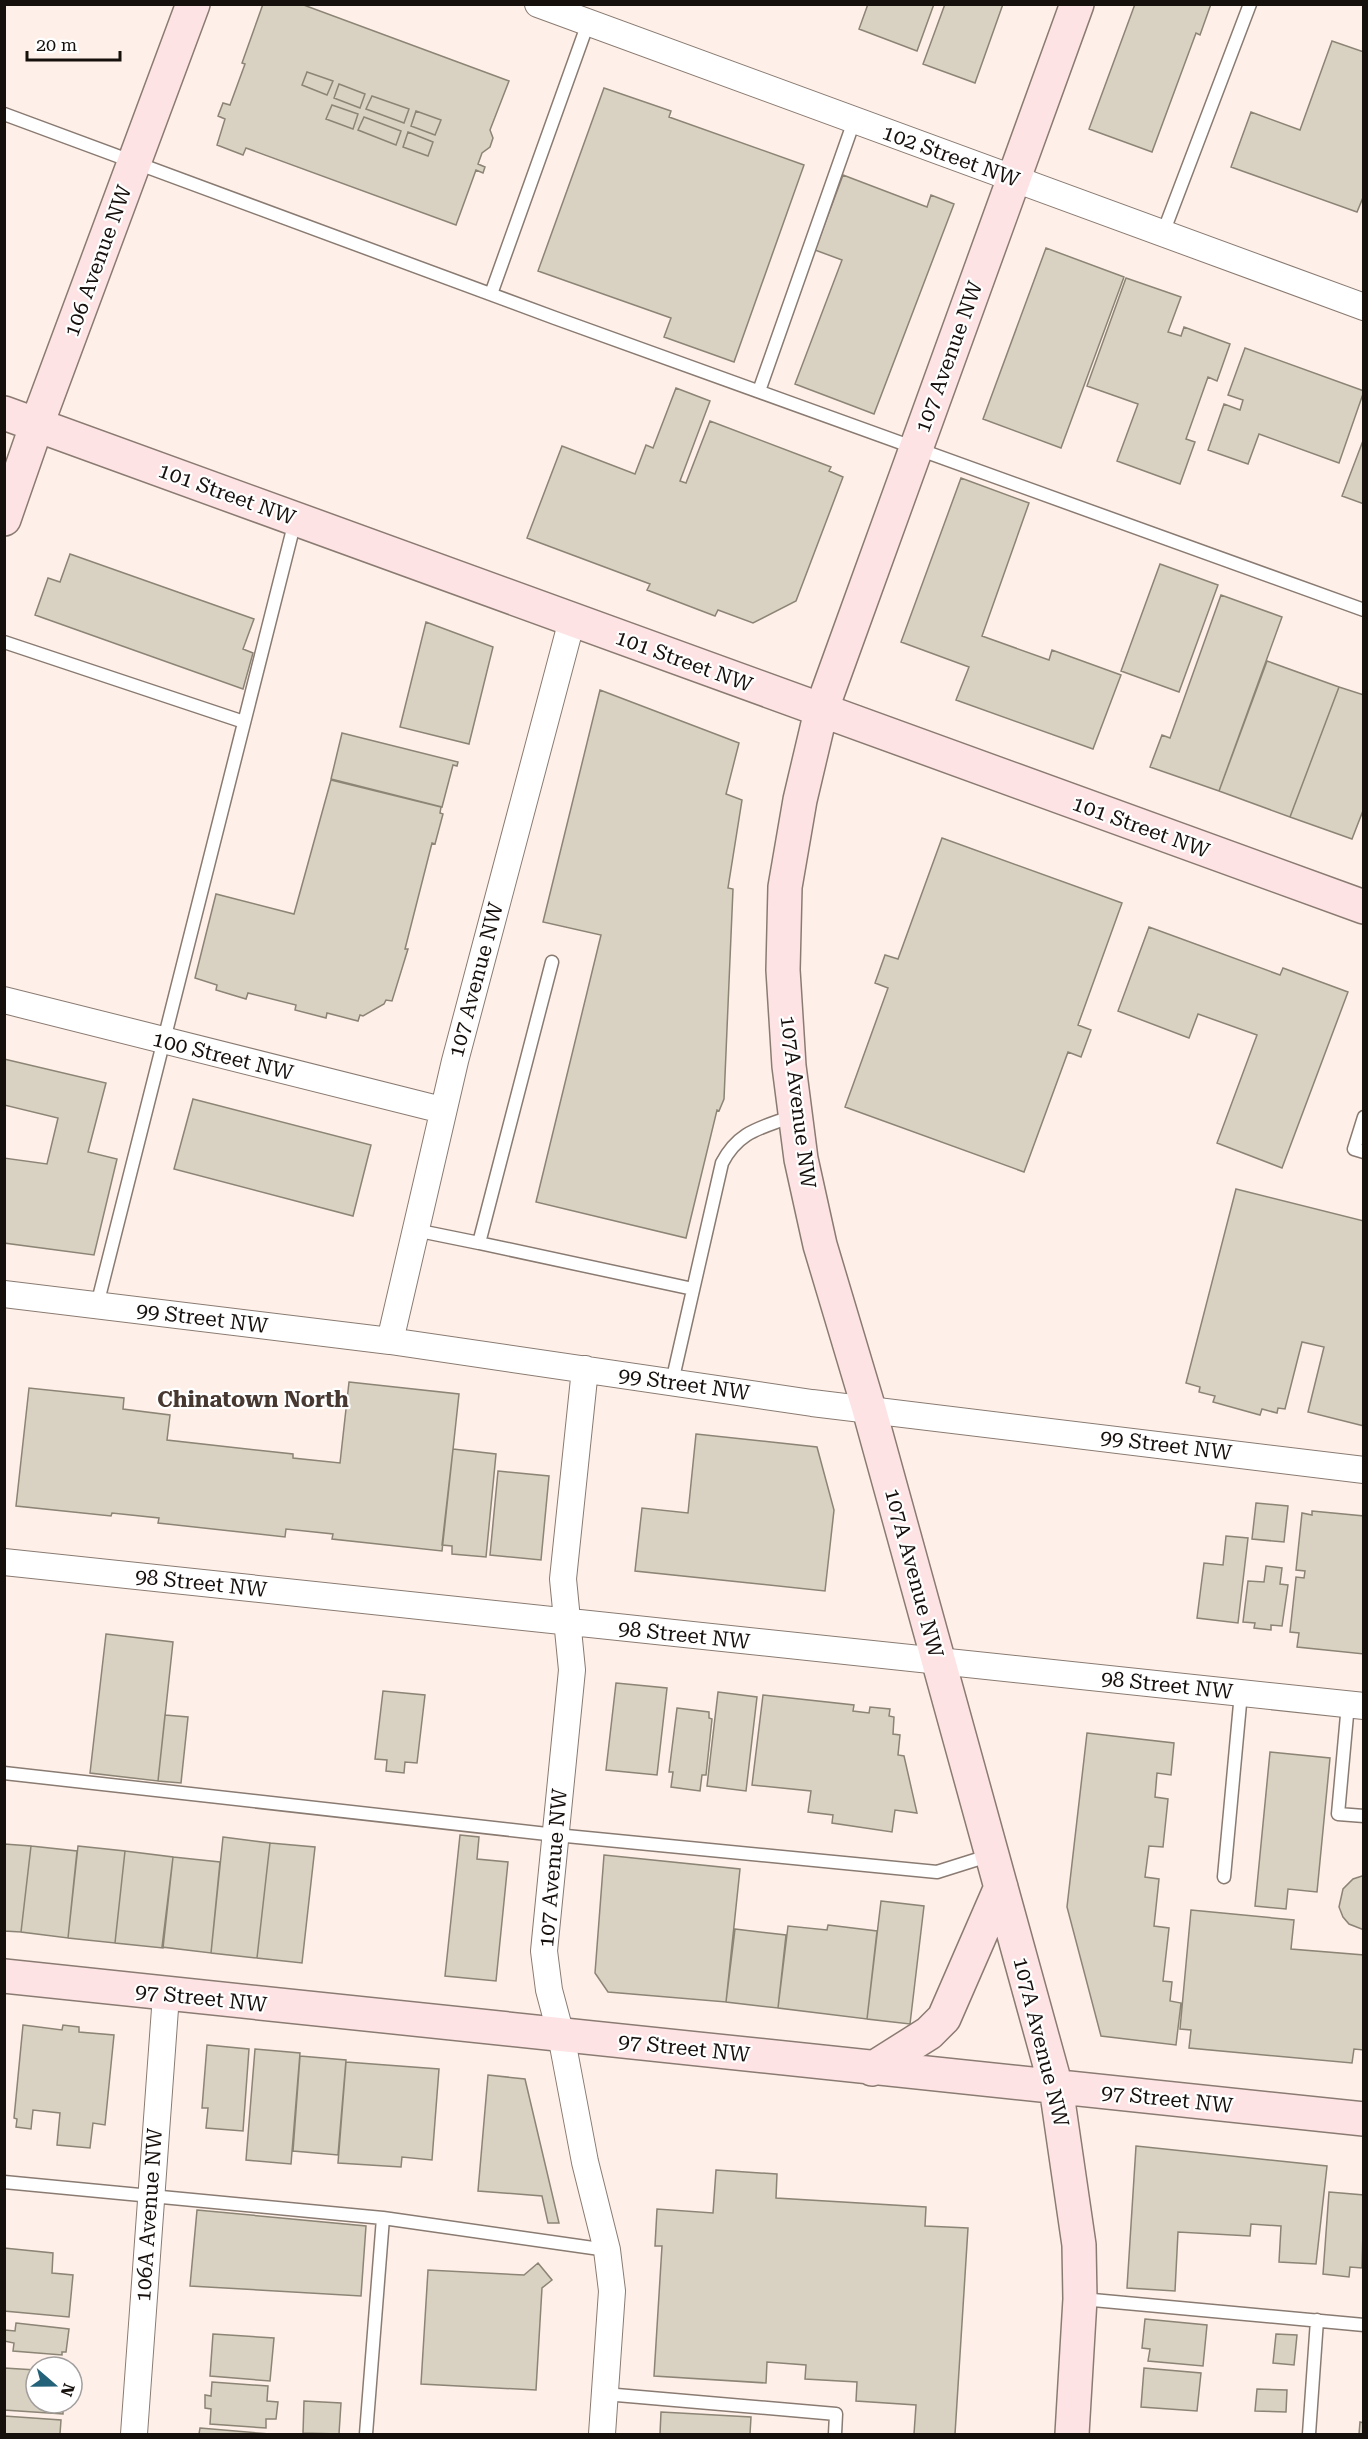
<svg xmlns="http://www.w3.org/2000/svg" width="1368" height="2439" font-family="'Roboto Serif',serif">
<rect width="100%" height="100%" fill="#fef0e8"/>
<!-- building -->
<path fill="#d9d1c1" stroke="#8c8475" stroke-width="1.5" d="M263 4H301L509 81 490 130 493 138 490 147 482 153 478 164 485 167 483 173 476 170 456 225 246 148 243 155 217 145 225 119 218 116 223 103 230 105 245 64 242 63Z
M868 4H934L917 51 859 29Z
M945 4H1003L975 83 923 64Z
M1135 4H1211L1200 35 1196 33 1152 152 1089 129Z
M1332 41 1364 52V195L1357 212 1231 167 1251 112 1300 130Z
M307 72 333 81 327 95 302 85Z
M339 84 365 94 360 108 334 98Z
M604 88 671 111 669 117 804 165 734 362 664 337 671 318 538 271Z
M372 96 409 109 404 123 366 109Z
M332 105 358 114 353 129 326 119Z
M416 111 441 120 435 135 411 126Z
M364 117 401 131 396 145 358 130Z
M408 132 433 142 428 156 403 147Z
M843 175 927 207 931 195 954 204 874 414 795 384 842 260 815 250Z
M1046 248 1124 277 1061 448 983 419Z
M1126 278 1181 297 1168 332 1181 336 1184 327 1230 344 1217 381 1208 377 1186 439 1195 442 1180 484 1117 461 1138 404 1087 386Z
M1245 348 1364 391 1339 463 1259 434 1248 464 1208 450 1224 404 1240 410 1243 400 1228 395Z
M676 388 710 401 680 481 686 483 710 421 831 467 829 471 843 477 796 601 753 623 718 610 715 616 647 590 650 584 527 538 562 446 635 474 646 445 653 448Z
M1364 438V504L1342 496Z
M961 478 1029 503 982 636 1049 660 1052 650 1121 675 1093 749 956 700 969 667 901 642Z
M70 554 254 619 243 649 253 653 243 689 35 615 48 578 60 582Z
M1160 564 1218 585 1179 692 1121 671Z
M1221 595 1282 617 1219 791 1150 767 1162 735 1170 738Z
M426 622 493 647 469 744 400 727Z
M1267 661 1339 687 1290 817 1219 791Z
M1339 687 1364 695V808L1352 839 1290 817Z
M600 690 739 743 726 794 742 800 728 888 733 889 724 1099 719 1111 717 1110 686 1238 536 1202 601 935 543 922Z
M342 733 458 762 457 766 453 765 442 807 331 779Z
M331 780 441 807 440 813 443 814 435 844 432 843 405 949H408L392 1001 386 1000 384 1004 363 1016 360 1015 358 1021 327 1013 326 1018 295 1010 296 1005 248 993 246 999 216 990 217 985 195 978 216 894 294 914Z
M942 838 1122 903 1078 1025 1091 1030 1081 1057 1068 1052 1024 1172 845 1107 888 988 875 983 885 955 898 959Z
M1149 927 1280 975 1283 968 1348 992 1282 1168 1217 1143 1257 1035 1198 1014 1189 1038 1118 1011Z
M4 1059 106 1083 88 1152 117 1159 94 1255 4 1243V1158L47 1164 58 1118 4 1105Z
M193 1099 371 1145 353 1216 174 1169Z
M1236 1189 1364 1221V1426L1308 1412 1324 1347 1302 1342 1285 1409 1278 1408 1277 1413 1262 1409 1260 1415 1213 1402 1215 1396 1199 1392 1200 1387 1186 1383Z
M349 1382 459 1394 442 1551 332 1539 333 1534 286 1529 285 1537 158 1523 159 1518 112 1513 111 1516 16 1506 29 1388 124 1398 123 1409 170 1415 167 1440 293 1454V1458L340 1463Z
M696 1434 817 1447 834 1510 825 1591 635 1571 642 1508 688 1513Z
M453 1449 496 1454 486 1557 452 1554V1546L442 1545Z
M498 1471 549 1476 541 1560 490 1555Z
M1256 1503 1288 1506 1284 1542 1252 1539Z
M1312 1511 1364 1516V1654L1297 1647 1299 1633 1290 1632 1296 1577 1304 1578 1305 1571 1296 1570 1302 1513 1312 1515Z
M1226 1536 1248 1538 1238 1623 1197 1618 1204 1563 1223 1565Z
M1266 1566 1282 1568 1280 1584 1288 1585 1282 1626 1271 1625V1630L1254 1628 1255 1623 1243 1622 1248 1581 1264 1582Z
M106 1634 173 1642 158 1781 90 1773Z
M616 1683 667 1688 657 1775 606 1770Z
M383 1691 425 1695 417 1763 405 1762 404 1773 386 1771 387 1760 375 1759Z
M718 1692 757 1697 746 1791 707 1786Z
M763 1695 854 1705 853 1711 869 1713 870 1707 890 1709 889 1716 894 1717 893 1734 900 1735 898 1755 904 1756 917 1813 895 1810 892 1832 832 1823 833 1815 808 1812 811 1791 752 1785Z
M677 1708 709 1712V1718L712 1719 706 1775H702L700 1791 671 1787 673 1772H669Z
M165 1715 188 1717 181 1783 158 1781Z
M1087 1733 1174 1743 1171 1775 1157 1773 1155 1797 1168 1799 1163 1847 1149 1846 1145 1877 1159 1879 1154 1926 1169 1928 1163 1981 1172 1982 1170 2001 1181 2003 1176 2045 1101 2036 1067 1907Z
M1270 1752 1330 1758 1317 1892 1288 1889 1286 1909 1255 1906Z
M460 1835 479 1837 477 1859 508 1862 496 1981 445 1976Z
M223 1837 270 1843 257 1958 211 1953Z
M270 1843 315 1847 302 1963 257 1958Z
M4 1844 31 1846 21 1932 4 1931Z
M31 1846 77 1851 68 1938 21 1932Z
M78 1846 125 1851 115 1943 68 1938Z
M125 1851 173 1857 163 1948 115 1943Z
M604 1855 740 1869 726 2002 608 1992 595 1973Z
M173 1857 220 1862 211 1953 162 1947Z
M1362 1876H1364V1930L1349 1924 1343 1917 1339 1907 1343 1889 1353 1879Z
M881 1901 924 1906 910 2024 867 2019Z
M1191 1910 1294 1920 1291 1949 1364 1955V2050L1354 2049 1352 2063 1189 2048 1191 2030 1180 2029Z
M828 1925 877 1931 867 2019 778 2008 788 1926 827 1930Z
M735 1929 786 1935 778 2008 726 2002Z
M23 2025 62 2030 63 2025 79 2027V2032L114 2035 105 2125 93 2123 90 2148 57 2145 60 2113 33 2110 31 2129 16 2127 17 2119 14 2118Z
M207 2045 249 2049 243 2131 206 2128 208 2108H202Z
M255 2049 300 2053 291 2164 246 2160Z
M300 2056 346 2060 338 2155 293 2151Z
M346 2062 439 2069 432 2160 402 2157 401 2167 338 2163Z
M488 2075 525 2079 559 2223H548L542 2196 478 2191Z
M1136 2146 1327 2166 1316 2264 1279 2262 1281 2226 1251 2224 1250 2236 1178 2232 1175 2291 1127 2288Z
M716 2170 777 2174 776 2198 926 2207 925 2226 968 2228 955 2434H914L916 2405 856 2401 857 2382 805 2379 806 2365 767 2362 766 2383 654 2376 662 2246H655L657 2209 713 2213Z
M1329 2192 1364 2195 1362 2268 1350 2267 1349 2277 1323 2274Z
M197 2210 366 2226 361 2296 190 2286Z
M4 2248 53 2253 52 2273 73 2275 69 2317 4 2311Z
M538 2263 552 2280 542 2288 536 2390 421 2384 428 2270 524 2275Z
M1145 2319 1207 2325 1203 2366 1148 2361 1150 2349 1142 2348Z
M16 2323 69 2329 66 2352H62V2355L13 2351 14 2343 4 2341 5 2330 15 2331Z
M213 2334 274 2338 270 2381 210 2376Z
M1276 2334 1297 2335 1294 2365 1273 2363Z
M4 2368 36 2370V2403H63V2414L4 2410Z
M1144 2368 1201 2373 1197 2411 1141 2407Z
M212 2382 268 2386 267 2401 278 2402 276 2419H266V2428L210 2424 211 2409 205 2408V2395L211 2396Z
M1257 2389 1287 2390 1286 2412 1255 2411Z
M304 2401 341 2403 339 2434 303 2433Z
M661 2412 751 2417 750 2434H660Z
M4 2416 61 2420 60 2434H4Z
M1360 2422 1364 2423V2434H1359Z
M200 2428 270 2434H199Z"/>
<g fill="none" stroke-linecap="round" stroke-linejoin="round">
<!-- lane casing -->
<g stroke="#8a7b72" stroke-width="15">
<path id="lane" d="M4 114 555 318 1364 610
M1163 233 1250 4
M491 294 588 23
M759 391 854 121
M4 642 244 722
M552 962 479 1243 693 1289
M1364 1117 1354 1149 1364 1152
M415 1230 479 1243
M97 1305 295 521
M672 1382 722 1163C739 1130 762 1128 795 1115
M1348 1704 1338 1814 1364 1816
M4 1773 556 1835 937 1872 991 1855
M1224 1877 1241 1693
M4 2182 383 2218 607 2250
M1082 2299 1364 2325
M605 2394 836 2414 835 2434
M366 2434 383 2218
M1309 2434 1317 2320"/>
</g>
<!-- street casing -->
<g stroke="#8a7b72" stroke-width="28">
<path id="street" d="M538 4 1364 307
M4 1000 442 1110
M4 1294 390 1341 812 1403 1364 1470
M390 1341 455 1061 572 620
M585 1369 563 1579 572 1670 544 1951 549 1990 561 2035 585 2162 607 2250 612 2291 602 2434
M4 1562 1364 1706
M134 2434 166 1995"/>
</g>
<!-- secondary casing -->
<g stroke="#8a7b72" stroke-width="36">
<path id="secondary" d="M4 413 1364 907
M4 519 37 424 193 4
M4 1976 1364 2119
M872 2069 929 2033 944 2018 1001 1887
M1072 2434 1080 2299 1079 2245 1056 2087 869 1409 820 1245 801 1159 789 1066 783 970 785 887 800 800 821 711 1077 4"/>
</g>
<!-- lane -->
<use href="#lane" stroke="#fff" stroke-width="12"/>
<!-- street -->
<use href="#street" stroke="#fff" stroke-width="26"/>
<!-- secondary -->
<use href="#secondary" stroke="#fee3e4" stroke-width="33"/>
</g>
<g text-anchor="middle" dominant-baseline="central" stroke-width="4.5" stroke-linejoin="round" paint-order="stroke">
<!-- street labels -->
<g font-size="21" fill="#16100d" stroke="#fff">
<text transform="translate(951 156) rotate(20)">102 Street NW</text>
<text transform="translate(98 261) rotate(-70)">106 Avenue NW</text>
<text transform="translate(949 357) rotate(-70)">107 Avenue NW</text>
<text transform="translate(227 494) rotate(20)">101 Street NW</text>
<text transform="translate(684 661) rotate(20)">101 Street NW</text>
<text transform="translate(1141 827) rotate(20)">101 Street NW</text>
<text transform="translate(476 980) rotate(-75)">107 Avenue NW</text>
<text transform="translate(223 1056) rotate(14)">100 Street NW</text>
<text transform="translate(798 1102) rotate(83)">107A Avenue NW</text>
<text transform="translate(202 1318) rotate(7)">99 Street NW</text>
<text transform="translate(684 1384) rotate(8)">99 Street NW</text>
<text transform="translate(1166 1445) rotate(7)">99 Street NW</text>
<text transform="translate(914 1573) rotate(75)">107A Avenue NW</text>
<text transform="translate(201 1583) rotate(6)">98 Street NW</text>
<text transform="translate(684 1635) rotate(6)">98 Street NW</text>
<text transform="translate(1167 1685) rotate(6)">98 Street NW</text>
<text transform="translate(553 1868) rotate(-85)">107 Avenue NW</text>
<text transform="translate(201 1998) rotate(6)">97 Street NW</text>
<text transform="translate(1041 2042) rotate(76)">107A Avenue NW</text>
<text transform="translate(684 2048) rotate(6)">97 Street NW</text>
<text transform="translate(1167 2099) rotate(6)">97 Street NW</text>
<text transform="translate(149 2215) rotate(-86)">106A Avenue NW</text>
</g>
<!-- neighbourhood labels -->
<g font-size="22" font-weight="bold" fill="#473931" stroke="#fff">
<text x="253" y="1399">Chinatown North</text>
</g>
</g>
<!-- border -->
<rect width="1368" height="2439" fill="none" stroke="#16100d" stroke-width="12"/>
<!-- north arrow -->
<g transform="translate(54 2385) rotate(110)"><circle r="28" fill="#ffffff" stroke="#a29f9e" stroke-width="1.5"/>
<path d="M0-4.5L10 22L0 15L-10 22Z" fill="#236278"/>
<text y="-9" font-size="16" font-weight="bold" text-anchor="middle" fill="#16100d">N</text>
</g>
<!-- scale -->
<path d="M27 51v9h93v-9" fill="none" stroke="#16100d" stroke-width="3"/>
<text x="36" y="51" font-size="18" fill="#16100d" stroke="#ffffff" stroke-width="4.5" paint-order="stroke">20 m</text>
</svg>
